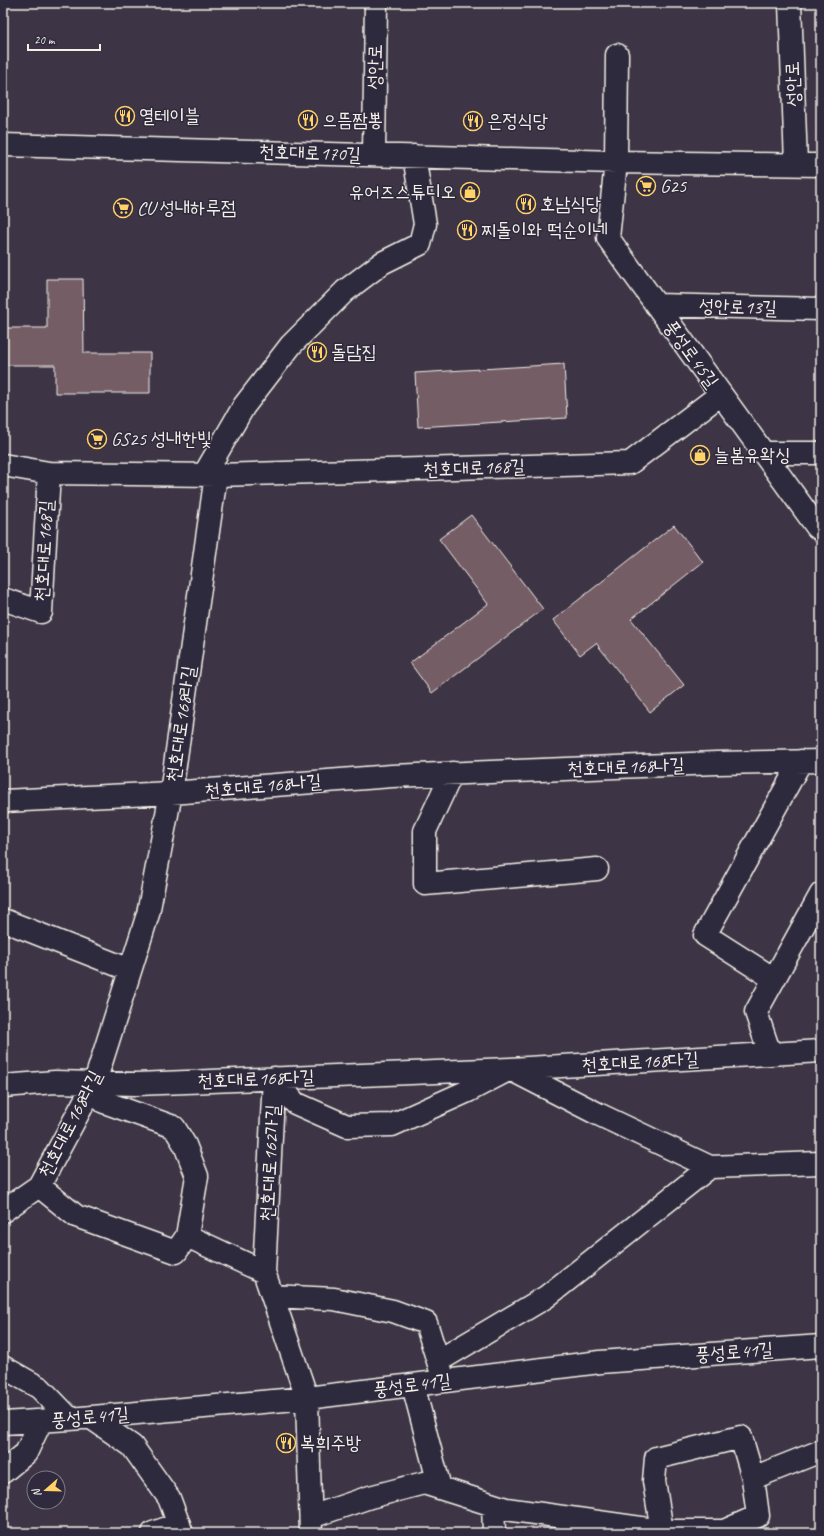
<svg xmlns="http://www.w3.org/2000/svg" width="824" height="1536" font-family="Caveat,'Poor Story',sans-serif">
<rect width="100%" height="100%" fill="#3d3445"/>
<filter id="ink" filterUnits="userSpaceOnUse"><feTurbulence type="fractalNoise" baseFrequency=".025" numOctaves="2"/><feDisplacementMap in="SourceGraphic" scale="8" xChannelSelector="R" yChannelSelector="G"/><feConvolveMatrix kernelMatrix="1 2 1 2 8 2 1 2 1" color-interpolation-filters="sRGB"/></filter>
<g filter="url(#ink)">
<!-- building -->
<path fill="#755d66" stroke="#f4f1e8" d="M47 279H83L84 353H150V393H55V365H3V328H47Z
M564 364 567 418 418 427 415 373Z
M471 515 543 609 432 693 410 663 488 604 439 539Z
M674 525 703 562 631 619 684 685 650 712 596 643 580 655 553 620Z"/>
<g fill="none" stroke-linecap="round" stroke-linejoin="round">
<!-- street casing -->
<g stroke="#f4f1e8" stroke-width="25">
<path id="street" d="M790 3 796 164
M617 55 616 162 608 238 817 527 821 530
M3 145 616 162 821 165
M374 155 376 3
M656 305 821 309
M763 453H821
M3 465 49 473 216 475 630 463 721 394
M204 475 244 406 291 345 345 291 382 263 420 244 425 224 414 156
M3 599 41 612 49 473
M452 773 425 831V884L597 869
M3 801 171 793 392 776 716 763 821 761
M3 920 130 970
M774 979 705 935 801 761
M770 1054 756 1012 821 894
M274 1078 295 1103 347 1126 392 1125 468 1091 510 1069 598 1114 710 1167
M274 1078 264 1272 307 1398 311 1533
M95 1082 104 1102 174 1127 185 1145 197 1176 187 1236 264 1272
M3 1086 55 1082 136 1084 510 1069 821 1051
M39 1186 76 1216 176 1252 187 1236
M3 1211 39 1186 95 1082 148 914 171 793 216 475
M272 1296 334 1299 393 1311 426 1323 442 1374
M438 1361 546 1297 710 1167 821 1163
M3 1367 40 1388 70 1419
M413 1385 440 1488
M90 1417 132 1446 169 1498 182 1533
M3 1423 70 1419 307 1398 600 1362 821 1346
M3 1472 26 1453 41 1421
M753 1478 821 1451
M493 1505 494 1533
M311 1517 370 1497 424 1483 506 1509 662 1531H724L758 1516 753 1478 741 1437 656 1458 654 1481 662 1531
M153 1533 179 1524"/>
</g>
<!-- street -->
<use href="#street" stroke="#2f2a3d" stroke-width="22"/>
</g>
</g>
<!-- icons -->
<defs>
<g id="restaurant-ring" transform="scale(1)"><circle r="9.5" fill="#2f2a3d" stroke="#ffd166" stroke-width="1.5"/><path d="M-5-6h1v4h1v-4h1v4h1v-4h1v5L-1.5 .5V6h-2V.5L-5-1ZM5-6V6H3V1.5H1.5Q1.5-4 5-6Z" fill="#ffd166"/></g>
<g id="supermarket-ring" transform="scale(1)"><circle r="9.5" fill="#2f2a3d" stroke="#ffd166" stroke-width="1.5"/><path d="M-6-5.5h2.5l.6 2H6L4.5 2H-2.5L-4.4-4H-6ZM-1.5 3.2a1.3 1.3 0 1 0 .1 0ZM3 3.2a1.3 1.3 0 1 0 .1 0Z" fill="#ffd166"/></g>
<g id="shop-ring" transform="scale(1)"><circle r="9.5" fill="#2f2a3d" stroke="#ffd166" stroke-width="1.5"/><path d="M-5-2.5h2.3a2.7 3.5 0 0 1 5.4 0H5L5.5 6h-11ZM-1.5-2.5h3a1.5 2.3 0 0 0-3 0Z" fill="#ffd166"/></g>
</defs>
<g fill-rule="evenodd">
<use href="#restaurant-ring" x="125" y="116"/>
<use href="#restaurant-ring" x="308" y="120"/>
<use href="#restaurant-ring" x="473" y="121"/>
<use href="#supermarket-ring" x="646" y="186"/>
<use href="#shop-ring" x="470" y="192"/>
<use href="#restaurant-ring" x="526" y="204"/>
<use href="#supermarket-ring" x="123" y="208"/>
<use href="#restaurant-ring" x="467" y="230"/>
<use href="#restaurant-ring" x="317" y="352"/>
<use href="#supermarket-ring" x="97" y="439"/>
<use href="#shop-ring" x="700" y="455"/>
<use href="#restaurant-ring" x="286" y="1443"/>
</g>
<g text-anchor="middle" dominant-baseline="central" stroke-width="3" stroke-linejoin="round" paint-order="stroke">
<!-- street labels -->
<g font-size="19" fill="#f4f1e8" stroke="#2f2a3d">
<text transform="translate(375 67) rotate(-89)">성안로</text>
<text transform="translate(793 84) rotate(-92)">성안로</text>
<text transform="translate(310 153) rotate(2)">천호대로170길</text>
<text transform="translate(738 307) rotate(2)">성안로13길</text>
<text transform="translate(691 354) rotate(54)">풍성로45길</text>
<text transform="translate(474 468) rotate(-2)">천호대로168길</text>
<text transform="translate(44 551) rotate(-87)">천호대로168길</text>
<text transform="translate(181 724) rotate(-82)">천호대로168라길</text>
<text transform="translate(626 767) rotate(-2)">천호대로168나길</text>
<text transform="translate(263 786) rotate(-5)">천호대로168나길</text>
<text transform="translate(640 1062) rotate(-3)">천호대로168다길</text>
<text transform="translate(256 1079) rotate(-2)">천호대로168다길</text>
<text transform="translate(70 1124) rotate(-63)">천호대로168라길</text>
<text transform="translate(270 1163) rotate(-87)">천호대로162가길</text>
<text transform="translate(734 1352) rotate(-4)">풍성로41길</text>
<text transform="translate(412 1385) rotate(-7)">풍성로41길</text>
<text transform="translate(90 1417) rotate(-5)">풍성로41길</text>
</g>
<!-- poi labels -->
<g font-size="19" fill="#f4f1e8" stroke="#2f2a3d" text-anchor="start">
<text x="139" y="116">열테이블</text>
<text x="322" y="120">으뜸짬뽕</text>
<text x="487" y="121">은정식당</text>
<text x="660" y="186">G25</text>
<text x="456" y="192" text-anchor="end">유어즈스튜디오</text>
<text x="540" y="204">호남식당</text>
<text x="137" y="208">CU 성내하루점</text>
<text x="481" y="230">찌돌이와 떡순이네</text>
<text x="331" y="352">돌담집</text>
<text x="111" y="439">GS25 성내한빛</text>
<text x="714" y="455">늘봄유왁싱</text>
<text x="300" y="1443">복희주방</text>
</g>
</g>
<!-- margin -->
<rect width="824" height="1536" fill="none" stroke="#2f2a3d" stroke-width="16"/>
<rect x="8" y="8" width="808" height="1520" fill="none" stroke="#f4f1e8" stroke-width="1.5" filter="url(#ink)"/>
<!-- north arrow -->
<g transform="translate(46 1490) rotate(250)"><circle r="19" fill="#2f2a3d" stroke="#7e7a81"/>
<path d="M0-3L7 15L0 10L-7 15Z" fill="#ffd166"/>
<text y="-6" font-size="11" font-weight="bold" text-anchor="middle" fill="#f4f1e8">N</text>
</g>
<!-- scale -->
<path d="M28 44v6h72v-6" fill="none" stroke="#f4f1e8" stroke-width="2"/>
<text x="34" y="44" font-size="12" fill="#f4f1e8" stroke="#2f2a3d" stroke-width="3" paint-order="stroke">20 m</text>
</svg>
